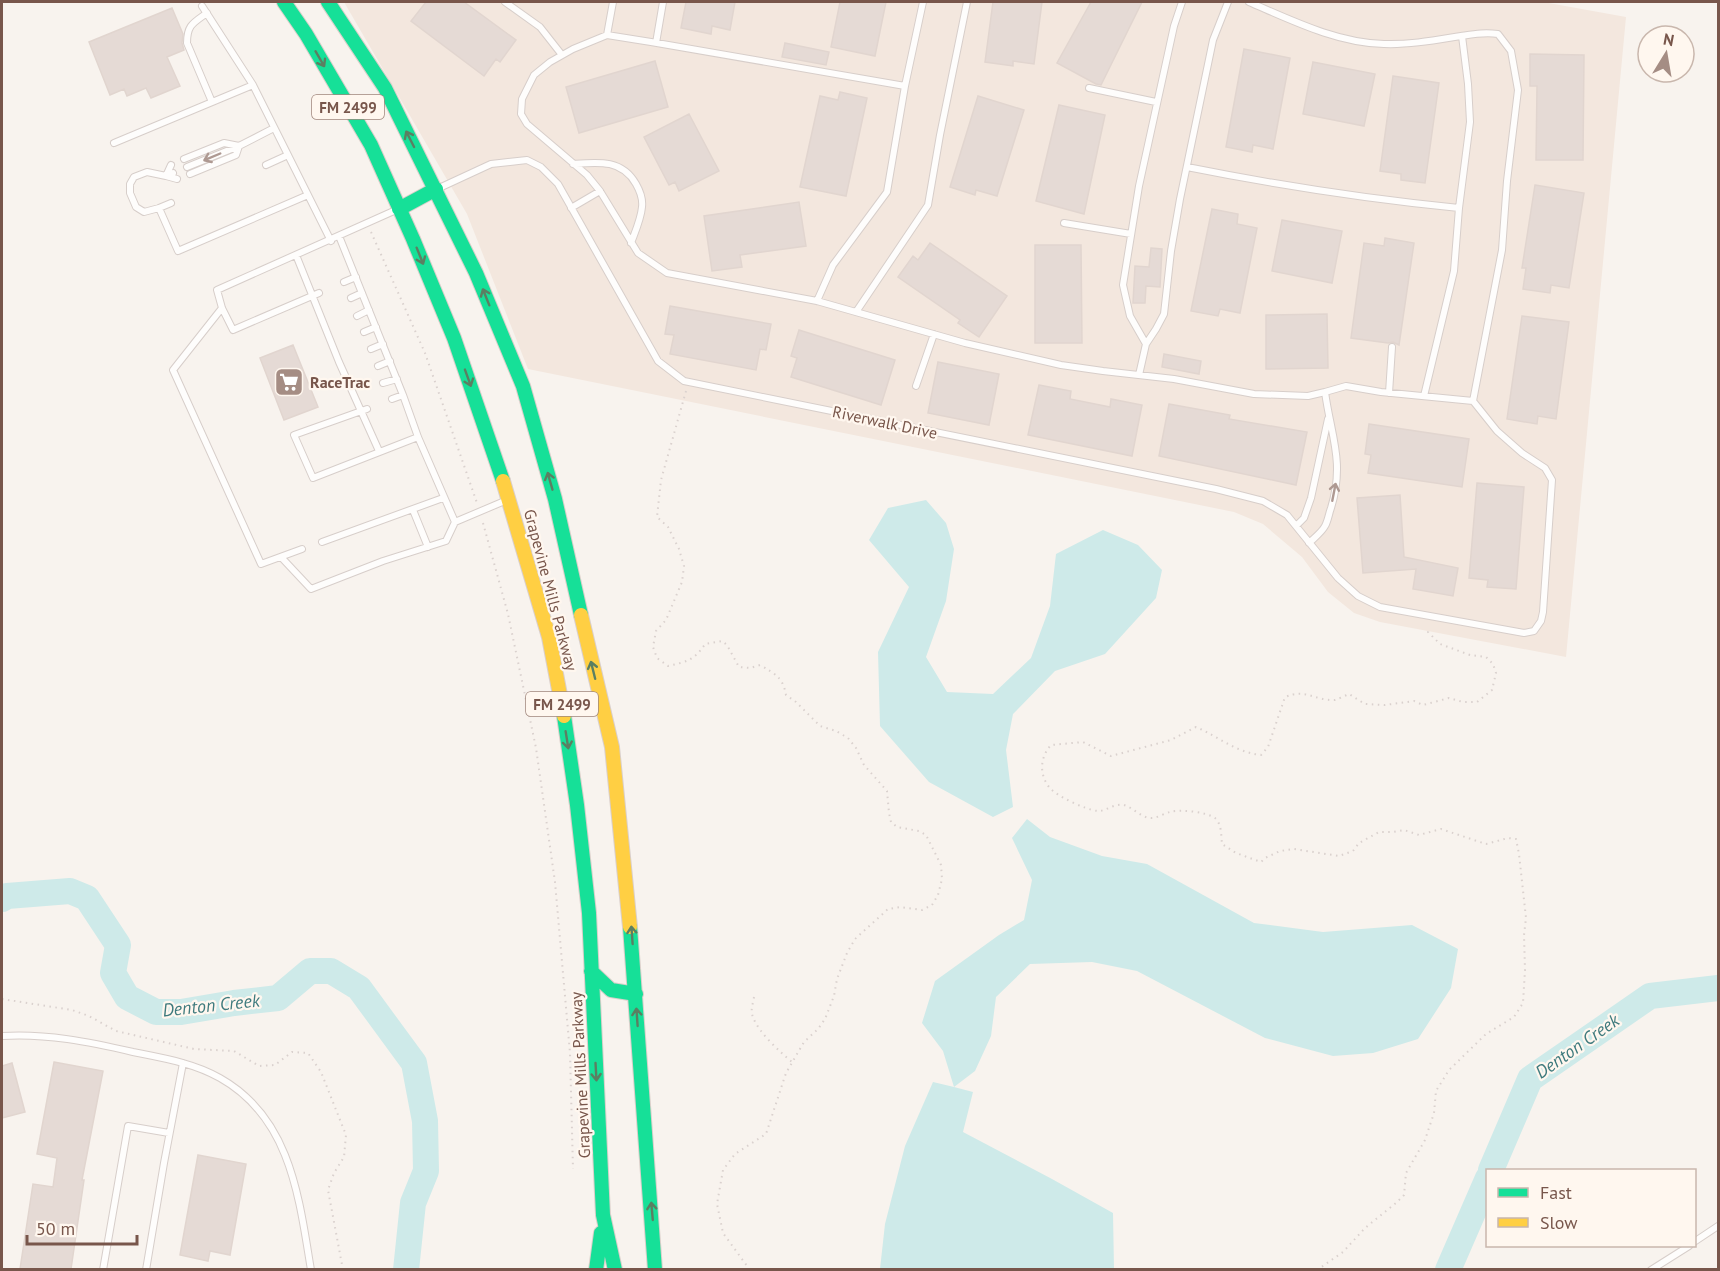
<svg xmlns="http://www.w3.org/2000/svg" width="1720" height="1271" font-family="'PT Sans',sans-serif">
<rect width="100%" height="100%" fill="#f8f3ee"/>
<!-- residential -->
<path fill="#f3e7de" d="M344 2H1543L1626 17 1566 657 1380 622 1354 613 1328 592 1302 557 1263 524 1234 512 528 369 467 214Z"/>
<!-- water -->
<path fill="#ceeae9" d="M926 500 946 523 954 549 946 601 926 657 947 692 993 694 1031 658 1050 606 1056 554 1103 530 1138 545 1162 570 1156 598 1105 654 1055 671 1013 714 1006 750 1013 807 993 817 929 782 880 726 878 652 909 587 869 540 888 508Z
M1027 819 1050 837 1102 856 1147 864 1254 923 1323 932 1412 925 1458 949 1451 988 1418 1039 1373 1053 1333 1056 1265 1038 1137 971 1092 962 1030 964 996 997 991 1036 975 1071 954 1087 973 1092 963 1132 1052 1179 1113 1213 1114 1269H880L885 1224 905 1146 933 1082 954 1087 943 1051 922 1023 935 981 999 935 1024 920 1032 880 1012 838Z"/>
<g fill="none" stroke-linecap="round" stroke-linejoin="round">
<!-- river -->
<path stroke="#ceeae9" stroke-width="26" d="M2 899 7 896 70 891 87 898 118 945 113 973 127 997 156 1012H181L234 1003 278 998 310 971H331L359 988 414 1063 425 1121 426 1171 413 1203 406 1270
M1491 1170 1530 1079 1650 996 1718 988
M1448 1270 1488 1178"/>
</g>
<!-- building -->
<path fill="#e5dad5" stroke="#e1d5cf" stroke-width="1.5" d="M426 2H464L516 40 500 62 496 59 484 76 411 21Z
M686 2H735L730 30 712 26 711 34 681 28Z
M840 2H886L875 56 831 47Z
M993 2H1042L1034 64 1013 61V66L985 62Z
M1091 2H1142L1101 85 1096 84 1057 63Z
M172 8 183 34 182 43 184 50 167 57 180 86 151 98 146 88 127 96 124 89 110 95 89 42Z
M785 43 829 52 826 65 782 57Z
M1244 49 1290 58 1273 149 1253 145 1252 152 1226 147Z
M1530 54 1584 55 1583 160H1536L1537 86H1530Z
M655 61 668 107 579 133 566 87Z
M1313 62 1375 74 1364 126 1303 114Z
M1393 76 1439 83 1425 183 1401 180V174L1380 171Z
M840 92 867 98 846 196 800 187 820 96 838 100Z
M978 96 1024 110 997 196 976 190 975 195 950 187Z
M1059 105 1105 115 1084 214 1036 201Z
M689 114 719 171 679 191 675 182 669 185 644 137Z
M1535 185 1584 193 1569 288 1551 285 1550 293 1523 289 1526 268H1522Z
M799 202 806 246 740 255 742 267 712 271 704 216Z
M1212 209 1238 214 1237 224 1257 228 1240 313 1220 309 1218 316 1191 311Z
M1282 220 1342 231 1332 283 1272 271Z
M1385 238 1414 243 1399 345 1393 342 1388 343 1351 338 1364 243 1384 246Z
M930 243 1007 296 979 337 958 323 960 320 898 277 913 256 918 260Z
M1035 245H1081L1082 343H1035Z
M1151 248 1162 249 1160 287 1146 286 1145 303H1133L1135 266 1149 267Z
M670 306 771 324 766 350 760 349 756 370 670 354 674 335 665 334Z
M1327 314 1328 368 1266 369V315Z
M1522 316 1569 322 1556 419 1538 416 1537 424 1507 419Z
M799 330 895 360 881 405 791 377 797 358 791 356Z
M293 345 318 407 284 420 260 358Z
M1164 354 1201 361 1199 374 1162 367Z
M938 362 999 374 989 425 928 413Z
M1039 385 1071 391 1070 399 1110 407 1111 399 1142 405 1132 456 1028 435Z
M1169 404 1230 415 1229 419 1307 432 1296 485 1159 456Z
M1369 424 1469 439 1462 487 1368 473 1371 455 1365 454Z
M1477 483 1524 487 1516 589 1487 587 1488 580 1469 578Z
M1400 495 1404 557 1458 568 1453 596 1413 589 1416 569 1363 573 1357 498Z
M54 1062 103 1071 82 1180H84L71 1269H20L33 1184 53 1187 57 1158 37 1154Z
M12 1063 25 1112 2 1118V1066Z
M198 1155 246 1164 230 1255 210 1251 208 1261 180 1255Z"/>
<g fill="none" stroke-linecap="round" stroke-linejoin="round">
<!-- lane casing -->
<g stroke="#d7ceca" stroke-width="8">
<path id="lane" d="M505 2 540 27 562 55
M1249 2C1291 20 1337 43 1384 44 1409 45 1436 40 1461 36 1474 34 1484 32 1498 34L1511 51 1518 90 1507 181 1502 250 1473 401
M202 6 253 85 331 241
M207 13C193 23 187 25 187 43L212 102
M607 35 613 2
M656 43 663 2
M1089 88 1156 102
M114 143 253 85
M184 159 224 143 239 146 236 155 190 174
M573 164C598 162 622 159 636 184 640 191 643 199 642 207 641 219 635 232 631 243
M171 165 166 176 177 179
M266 165 288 155
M187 167 239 146 274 128
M1187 167C1277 185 1367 199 1459 208
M437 189 491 164 527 160 541 167 558 184 658 361 684 381 1216 489 1263 501 1287 515 1338 578 1358 596 1380 607 1524 633 1534 631 1541 621 1543 612 1552 480 1545 468 1522 453 1497 431 1473 401 1381 392 1346 386 1325 392C1331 436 1345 462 1331 508 1329 513 1328 521 1325 526 1322 532 1314 538 1309 543
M600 191 587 175 527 124 521 114 522 99 534 75 550 62 573 49 607 35 651 42 905 86
M171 203 159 208 144 212 136 207 130 193V184L134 177 147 172 166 176 173 173
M159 208 178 251 308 195
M571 208 600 191 638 253 667 273 817 301 965 343 1061 365 1103 371 1174 379 1254 394 1308 396 1325 392
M1064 223 1131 234
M339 236 403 395 418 437 455 522
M296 255 339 362 379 451
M344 282 356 277
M319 293 233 330 222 308 217 290 396 210
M351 298 362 293
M817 301 833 265 887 192 905 86 923 2
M222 308 173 370 261 564 302 549
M856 312 928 205 940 135 967 2
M357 316 369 310
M364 332 376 327
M1146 344 1156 329 1164 314 1171 251 1180 199 1213 40 1228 2
M371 349 383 344
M378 366 390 361
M1139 375 1146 344 1130 316 1123 285 1139 186 1174 26 1182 2
M383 383 397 379
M916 386 934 334
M1389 393 1392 347
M1424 396 1454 271 1459 208 1470 122 1468 84 1462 36
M392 399 403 395
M367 409 294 435 313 478 418 437
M413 510 428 547
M1297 525 1304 518 1311 498 1328 419
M322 542 443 498
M281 557 311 589 383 561 446 541 455 522 507 500
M2 1036C45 1033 90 1042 133 1052 163 1058 194 1063 220 1078 291 1118 299 1198 311 1270
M1694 1242 1718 1226
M103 1270 128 1126 169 1133
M146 1270 164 1163 183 1063
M1651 1270 1689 1246"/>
</g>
<!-- fast casing -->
<g stroke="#dacfca" stroke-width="16">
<path id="fast" d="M284 2 306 34 371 145 413 239 454 338 503 481
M328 2 385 88 476 273 523 386 555 499 581 615
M399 209 436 189
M564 716 577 805 589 913 603 1215
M630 927 655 1270
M591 971 611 990 636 994
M603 1215 615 1270
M596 1270 601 1233"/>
</g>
<!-- slow casing -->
<g stroke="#dacfca" stroke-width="16">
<path id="slow" d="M503 481 549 637 564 716
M581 615 612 747 630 927"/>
</g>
<!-- path -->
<path stroke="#dad1ce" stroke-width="2" stroke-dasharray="1.5 4.5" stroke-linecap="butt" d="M371 232 425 353 477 503
M686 391 661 480 657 517 668 527 679 549 684 566 682 582 666 620 656 631 653 647 657 658 668 666C686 662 695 660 705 644L722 641 727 645 739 667 750 668 760 665C775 674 783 677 786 695L796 702 820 726 836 731 848 738 856 748 864 765 887 791 889 813 891 822 897 827 919 831 926 835 941 865 942 879 938 895 932 905 922 910 900 907 888 909 855 939 847 953 837 979 834 996 825 1019 818 1029 804 1042 786 1073 766 1134 735 1154 723 1170 717 1204 723 1233 750 1270
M483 523 508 614 536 748 555 882 570 1053 573 1169
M754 997C753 1004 750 1010 753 1017 758 1032 780 1052 792 1062
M2 999 72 1010 89 1016 116 1031 194 1049 234 1051 259 1066 275 1065 292 1052 308 1053 321 1072 346 1135 344 1157 334 1173 328 1190 343 1270
M1317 1270 1343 1252 1365 1228 1396 1203 1404 1195 1406 1173 1425 1140 1434 1113 1436 1091 1449 1070 1486 1034 1514 1017 1523 1003 1525 970 1524 935 1526 918 1519 854 1516 839 1508 838 1486 844 1441 829 1419 835 1404 830 1393 832H1379L1359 843 1353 851 1339 856 1294 849 1280 851 1265 858 1261 862 1236 853 1222 844C1221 836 1222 824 1215 818 1206 812 1181 809 1170 812 1165 813 1159 817 1153 818 1142 819 1134 808 1124 805 1114 803 1107 811 1098 811 1086 810 1056 796 1049 787 1039 774 1040 757 1051 745L1083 742 1111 756 1171 740 1196 727C1219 737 1235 752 1261 755L1268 747 1285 697C1307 688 1314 701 1335 700 1339 699 1344 696 1349 694L1365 704 1385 705 1414 701 1423 705 1449 698 1463 702H1477L1492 690 1496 673 1493 664 1486 657 1470 655 1440 644 1428 632 1431 628"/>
<!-- lane -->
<use href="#lane" stroke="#fefdfc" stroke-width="6"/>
<!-- fast -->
<use href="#fast" stroke="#16e098" stroke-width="14"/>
<!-- slow -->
<use href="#slow" stroke="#ffcf43" stroke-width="14"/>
</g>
<!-- one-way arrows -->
<defs><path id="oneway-shaft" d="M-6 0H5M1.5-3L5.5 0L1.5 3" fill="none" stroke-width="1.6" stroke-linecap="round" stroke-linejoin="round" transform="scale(1.5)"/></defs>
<g stroke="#5b7f62">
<use href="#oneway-shaft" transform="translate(320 59) rotate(60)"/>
<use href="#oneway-shaft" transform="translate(410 139) rotate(-117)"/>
<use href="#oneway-shaft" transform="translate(420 256) rotate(68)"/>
<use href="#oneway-shaft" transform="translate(486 297) rotate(-112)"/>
<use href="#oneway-shaft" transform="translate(468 378) rotate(70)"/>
<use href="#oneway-shaft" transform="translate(550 481) rotate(-106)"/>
<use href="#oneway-shaft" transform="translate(593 670) rotate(-104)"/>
<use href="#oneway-shaft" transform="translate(567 740) rotate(81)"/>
<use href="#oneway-shaft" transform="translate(632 935) rotate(-94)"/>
<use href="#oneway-shaft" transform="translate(637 1017) rotate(-94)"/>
<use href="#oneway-shaft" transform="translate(596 1072) rotate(87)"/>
<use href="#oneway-shaft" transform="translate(652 1211) rotate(-95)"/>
</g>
<g stroke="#ae9992">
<use href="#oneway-shaft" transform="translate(212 157) rotate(157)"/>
<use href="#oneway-shaft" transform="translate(1334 492) rotate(-79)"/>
</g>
<!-- icons -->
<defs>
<g id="supermarket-square" transform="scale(1.5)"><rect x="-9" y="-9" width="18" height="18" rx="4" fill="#a58d84" stroke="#fff7ef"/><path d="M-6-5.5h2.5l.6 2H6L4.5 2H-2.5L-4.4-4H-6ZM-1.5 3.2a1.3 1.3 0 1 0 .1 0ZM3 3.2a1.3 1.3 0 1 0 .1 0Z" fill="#fff"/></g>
</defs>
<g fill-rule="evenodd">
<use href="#supermarket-square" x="289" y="382"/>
</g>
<g text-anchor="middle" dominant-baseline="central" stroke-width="4.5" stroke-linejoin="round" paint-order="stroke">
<!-- shield labels -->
<g fill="#fff7ef" stroke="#a0867c" stroke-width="1.5">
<rect x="312" y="95" width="72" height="24" rx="4.5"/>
<rect x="526" y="692" width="72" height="24" rx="4.5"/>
</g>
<g font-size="15" font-weight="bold" fill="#78564b">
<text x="348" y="107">FM 2499</text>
<text x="562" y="704">FM 2499</text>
</g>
<!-- poi labels -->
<g font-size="16" font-weight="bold" fill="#78564b" stroke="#fff7ef" text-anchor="start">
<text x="310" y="382">RaceTrac</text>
</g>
<!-- street labels -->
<g font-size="16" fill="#78564b" stroke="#fff7ef">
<text transform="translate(885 422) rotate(12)">Riverwalk Drive</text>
<text transform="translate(551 590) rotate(75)">Grapevine Mills Parkway</text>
<text transform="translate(580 1075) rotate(-93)">Grapevine Mills Parkway</text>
</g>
<!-- water labels -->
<g font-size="18" font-style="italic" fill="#3e7a7d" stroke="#fff7ef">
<text transform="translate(211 1005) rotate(-6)">Denton Creek</text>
<text transform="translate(1577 1046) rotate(-35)">Denton Creek</text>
</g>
</g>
<!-- border -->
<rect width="1720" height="1271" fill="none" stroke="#78564b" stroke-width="6"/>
<!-- legend -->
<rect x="1486" y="1169" width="210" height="78" fill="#fff7ef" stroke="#c9b7ad" stroke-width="1.5"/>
<rect x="1498" y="1188" width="30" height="9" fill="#16e098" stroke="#c9b7ad" stroke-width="1.5"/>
<text x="1540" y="1199" font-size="18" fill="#78564b">Fast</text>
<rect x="1498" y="1218" width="30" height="9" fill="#ffcf43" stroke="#c9b7ad" stroke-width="1.5"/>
<text x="1540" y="1229" font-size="18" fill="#78564b">Slow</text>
<!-- north arrow -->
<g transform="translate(1666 54) rotate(11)"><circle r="28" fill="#fff7ef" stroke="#c9b7ad" stroke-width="1.5"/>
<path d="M0-4.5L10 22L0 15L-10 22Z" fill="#a58d84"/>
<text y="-9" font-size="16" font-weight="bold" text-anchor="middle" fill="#78564b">N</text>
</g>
<!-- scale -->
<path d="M27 1235v9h110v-9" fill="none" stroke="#78564b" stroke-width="3"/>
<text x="36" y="1235" font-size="18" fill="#78564b" stroke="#fff7ef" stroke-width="4.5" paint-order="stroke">50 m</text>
</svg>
